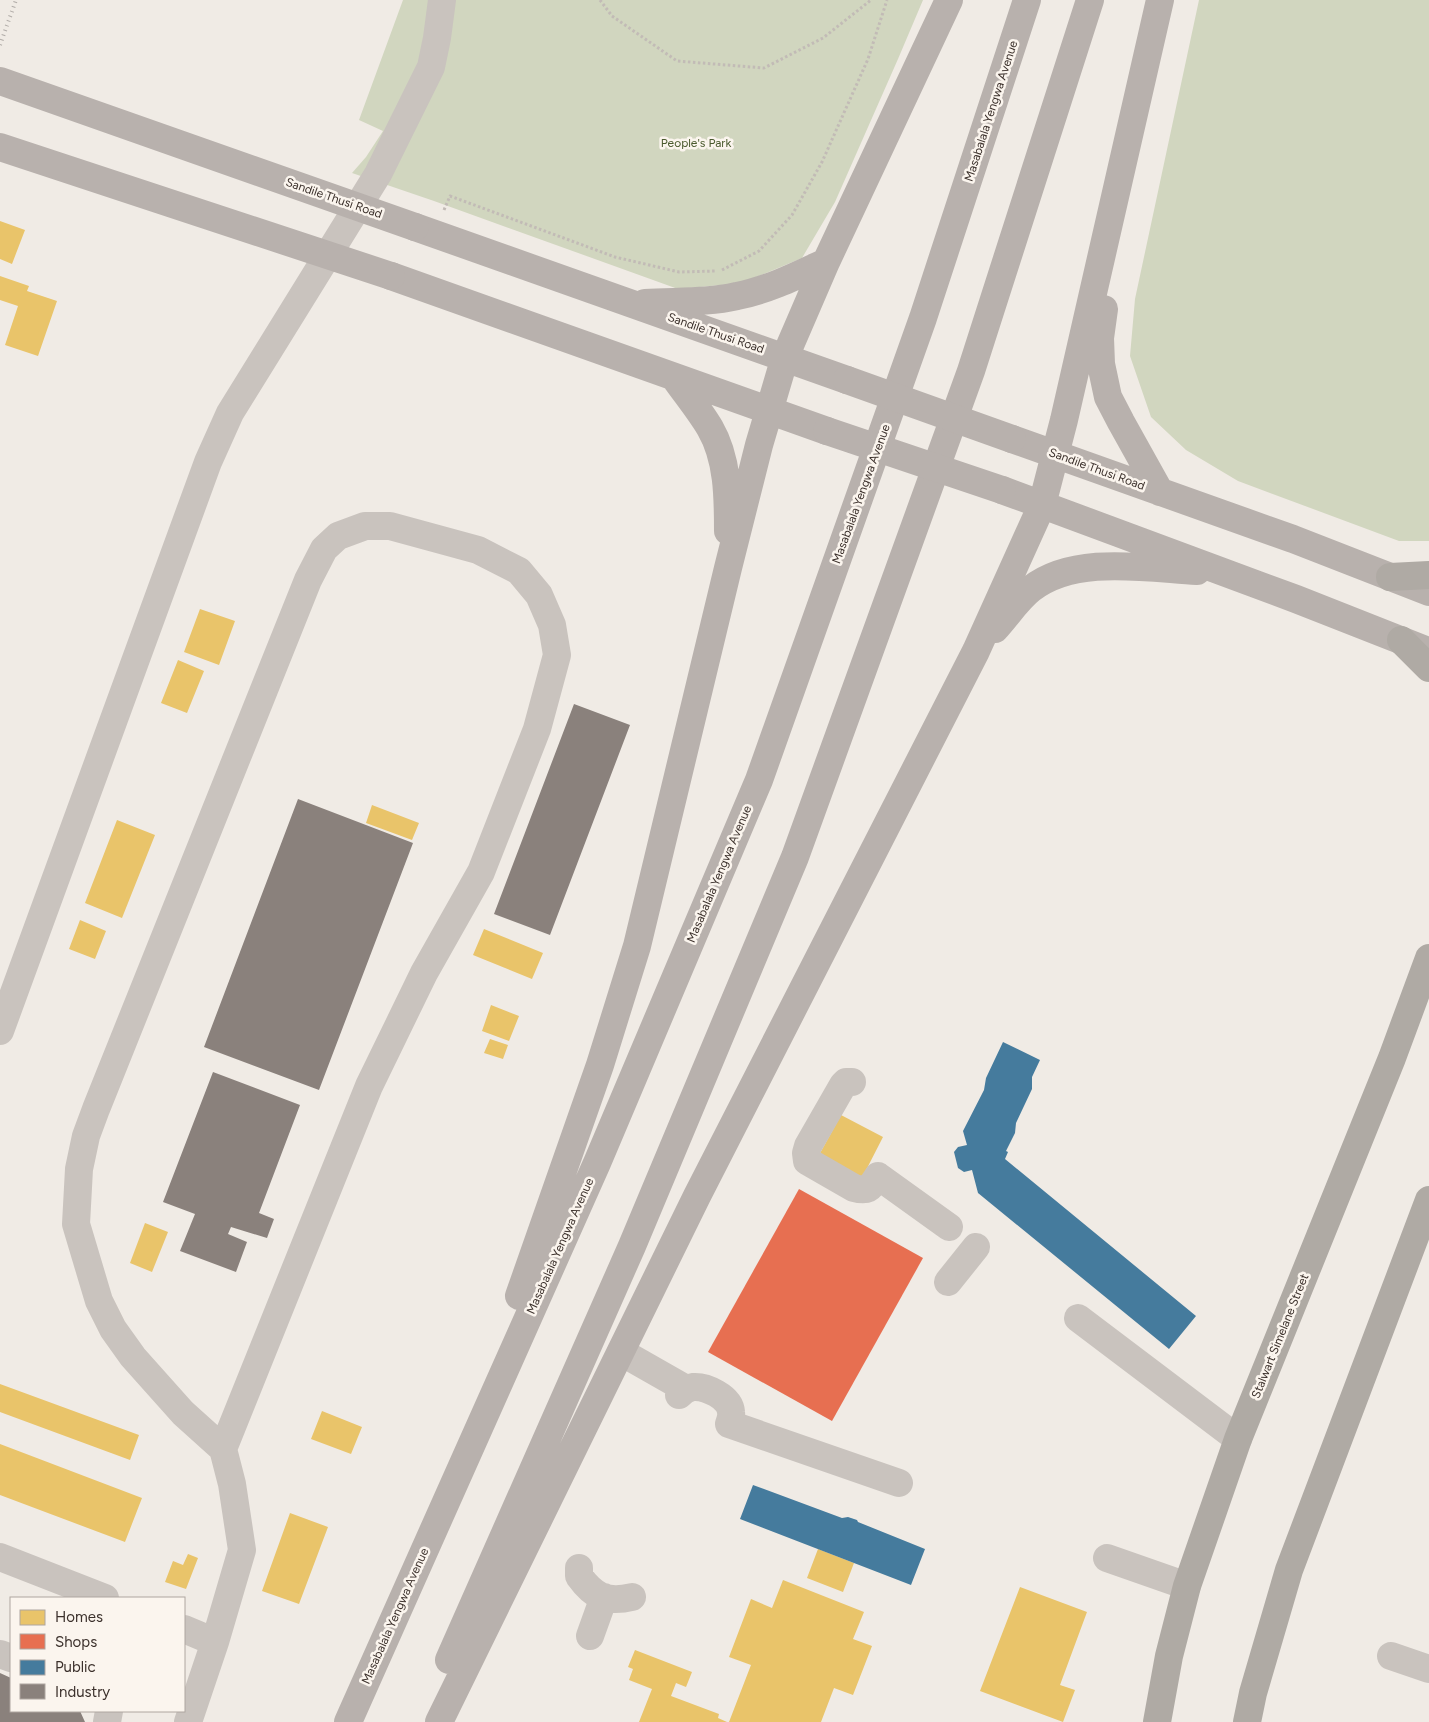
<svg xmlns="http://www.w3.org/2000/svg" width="1429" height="1722" font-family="Figtree,sans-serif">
<rect width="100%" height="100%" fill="#f0ebe5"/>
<!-- green -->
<path fill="#d1d6bf" d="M403 0H923L898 59 835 202 802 258 742 283 678 289 434 201 352 173 366 157 383 131 359 120Z
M1199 0H1429V541H1399L1238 481 1186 450 1151 417 1130 356 1135 299Z"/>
<!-- homes -->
<path fill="#e9c46a" d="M0 221 25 230 12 264 0 259Z
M0 276 29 286 27 291 57 301 38 356 5 345 18 306 0 300Z
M200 609 235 621 219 665 184 652Z
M178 660 204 671 187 713 161 703Z
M372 805 419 823 412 840 366 823Z
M117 820 155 835 122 918 85 903Z
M80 920 106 931 95 959 69 949Z
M484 929 543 953 532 979 473 955Z
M491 1005 519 1016 509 1041 482 1031Z
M490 1039 508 1045 503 1059 484 1053Z
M841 1115 883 1137 862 1178 819 1155Z
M145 1223 168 1232 152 1272 130 1263Z
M0 1384 139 1435 130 1460 0 1412Z
M322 1411 362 1427 351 1454 311 1439Z
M0 1444 142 1498 125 1542 0 1495Z
M290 1513 328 1527 299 1604 262 1591Z
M818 1549 854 1563 843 1592 807 1578Z
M188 1554 198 1558 186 1589 165 1582 173 1561 183 1565Z
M783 1580 864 1612 853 1639 872 1646 853 1695 834 1688 821 1722H729L751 1665 729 1657 751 1599 772 1608Z
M1020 1587 1087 1612 1060 1685 1075 1690 1063 1722 980 1691Z
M635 1650 692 1672 686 1687 676 1683 671 1696 719 1714 718 1718 727 1722H639L652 1689 629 1680 633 1669 628 1667Z"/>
<!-- shops -->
<path fill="#e76f51" d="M799 1189 923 1258 832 1421 708 1352Z"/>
<!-- public -->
<path fill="#457b9d" d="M1003 1042 1040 1060 1032 1077V1089L1016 1123 1015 1133 1006 1151 1008 1152 1005 1159 1196 1316 1169 1349 978 1193 972 1170 964 1172 958 1168 954 1152 958 1147 967 1145 963 1131 984 1090 986 1078Z
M753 1485 842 1518 848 1517 857 1520 858 1522 925 1549 911 1585 740 1519Z"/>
<!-- industry -->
<path fill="#8a817c" d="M574 704 630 725 550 935 494 914Z
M298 799 413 843 319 1090 204 1047Z
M213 1072 300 1105 259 1213 274 1219 267 1238 231 1227 228 1234 247 1242 236 1272 180 1251 195 1214 163 1202Z
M0 1673 11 1678V1711H80L85 1722H0Z"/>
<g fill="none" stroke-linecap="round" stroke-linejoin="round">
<!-- path -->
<path stroke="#c2bbb6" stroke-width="3" stroke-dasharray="2.5 2.5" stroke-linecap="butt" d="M600 0 612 16 677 61 764 68 823 38 871 0
M444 210 450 196 615 257 679 272 716 271
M722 270 759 251 792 215 822 162 868 59 887 0"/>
<!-- minor -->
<path stroke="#c9c3be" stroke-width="28" d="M0 1031 208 462 230 413 378 174 431 67 437 38 442 0
M852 1082H846L843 1085 808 1146 806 1153 807 1161 854 1188C869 1192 870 1188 878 1176L949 1227
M948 1282 976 1247
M1078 1318 1238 1439
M621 1352 686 1389
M679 1395C683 1391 687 1388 693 1387 706 1386 730 1397 731 1412 732 1415 730 1421 729 1424L899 1483
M0 1557 105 1598
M1107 1558 1187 1586
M579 1568V1576C594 1597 607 1603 632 1597
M184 1629 215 1642
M590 1636 604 1597
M0 1654 11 1658
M1391 1656 1429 1669
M107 1722 109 1711
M188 1722 215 1642 242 1550 232 1484 223 1449 183 1413 133 1357 113 1329 99 1301 76 1224 79 1169 86 1136 96 1109 308 580 324 549 338 536 365 526H390L478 550 519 571 539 595 552 625 557 655 537 729 481 872 424 973 369 1086 223 1449"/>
<!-- major -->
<path stroke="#b8b1ad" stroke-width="28" d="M415 227 847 380
M391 276 827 431
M645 303C676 301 707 303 737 296 768 290 798 275 826 262
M1104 309 1100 338 1101 364 1108 397 1121 422 1160 492
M674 377C686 394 700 411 710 428 728 459 728 497 728 531
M1012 439 1293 539 1429 592
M1002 490 1296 599 1423 649
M995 629C1007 616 1018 599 1031 589 1074 555 1145 568 1197 571
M519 1296 600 1065 637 946 728 568 759 445 785 357 826 262 949 0
M449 1660 632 1246 795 857 971 371 1090 0
M348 1722 597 1163 759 780 923 318 1027 0
M439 1722 697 1196 976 651 1042 505 1064 420 1160 0"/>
<!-- highway -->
<path stroke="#afaaa4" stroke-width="28" d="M1390 577 1429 575
M1401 640 1429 668
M1157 1722 1169 1656 1187 1586 1238 1439 1392 1058 1429 958
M1247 1722 1253 1693 1289 1570 1429 1200"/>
<!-- rail -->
<path stroke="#b1aca8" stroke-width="4" stroke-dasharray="1 4" stroke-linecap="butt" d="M0 45 16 0"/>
<!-- major-bridge -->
<path stroke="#b8b1ad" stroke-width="28" d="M0 81 415 227
M0 147 391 276
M847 380 1012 439
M827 431 1002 490"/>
</g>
<g text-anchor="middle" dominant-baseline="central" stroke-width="5" stroke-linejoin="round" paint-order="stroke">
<!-- street labels -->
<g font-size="12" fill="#3b302b" stroke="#fbf5ee">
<text transform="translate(991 111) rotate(-72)">Masabalala Yengwa Avenue</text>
<text transform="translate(334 198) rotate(19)">Sandile Thusi Road</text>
<text transform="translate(716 333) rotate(19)">Sandile Thusi Road</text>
<text transform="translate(1097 469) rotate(20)">Sandile Thusi Road</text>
<text transform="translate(861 494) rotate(-70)">Masabalala Yengwa Avenue</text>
<text transform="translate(719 874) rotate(-67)">Masabalala Yengwa Avenue</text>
<text transform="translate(560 1246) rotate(-66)">Masabalala Yengwa Avenue</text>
<text transform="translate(1280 1336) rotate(-68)">Stalwart Simelane Street</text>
<text transform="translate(395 1616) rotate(-66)">Masabalala Yengwa Avenue</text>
</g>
<!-- park labels -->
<g font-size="12" fill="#4a5a2e" stroke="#fbf5ee">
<text x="696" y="143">People's Park</text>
</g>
</g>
<!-- legend -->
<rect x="10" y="1597" width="175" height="115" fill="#fbf5ee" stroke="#aea6a0"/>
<rect x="20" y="1610" width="25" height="15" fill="#e9c46a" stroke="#aea6a0"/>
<text x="55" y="1622" font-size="15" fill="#3b302b">Homes</text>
<rect x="20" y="1634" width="25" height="15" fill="#e76f51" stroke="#aea6a0"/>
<text x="55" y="1647" font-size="15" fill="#3b302b">Shops</text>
<rect x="20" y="1660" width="25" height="15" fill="#457b9d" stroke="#aea6a0"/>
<text x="55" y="1672" font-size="15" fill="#3b302b">Public</text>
<rect x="20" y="1684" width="25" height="15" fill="#8a817c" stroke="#aea6a0"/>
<text x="55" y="1697" font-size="15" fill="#3b302b">Industry</text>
</svg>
